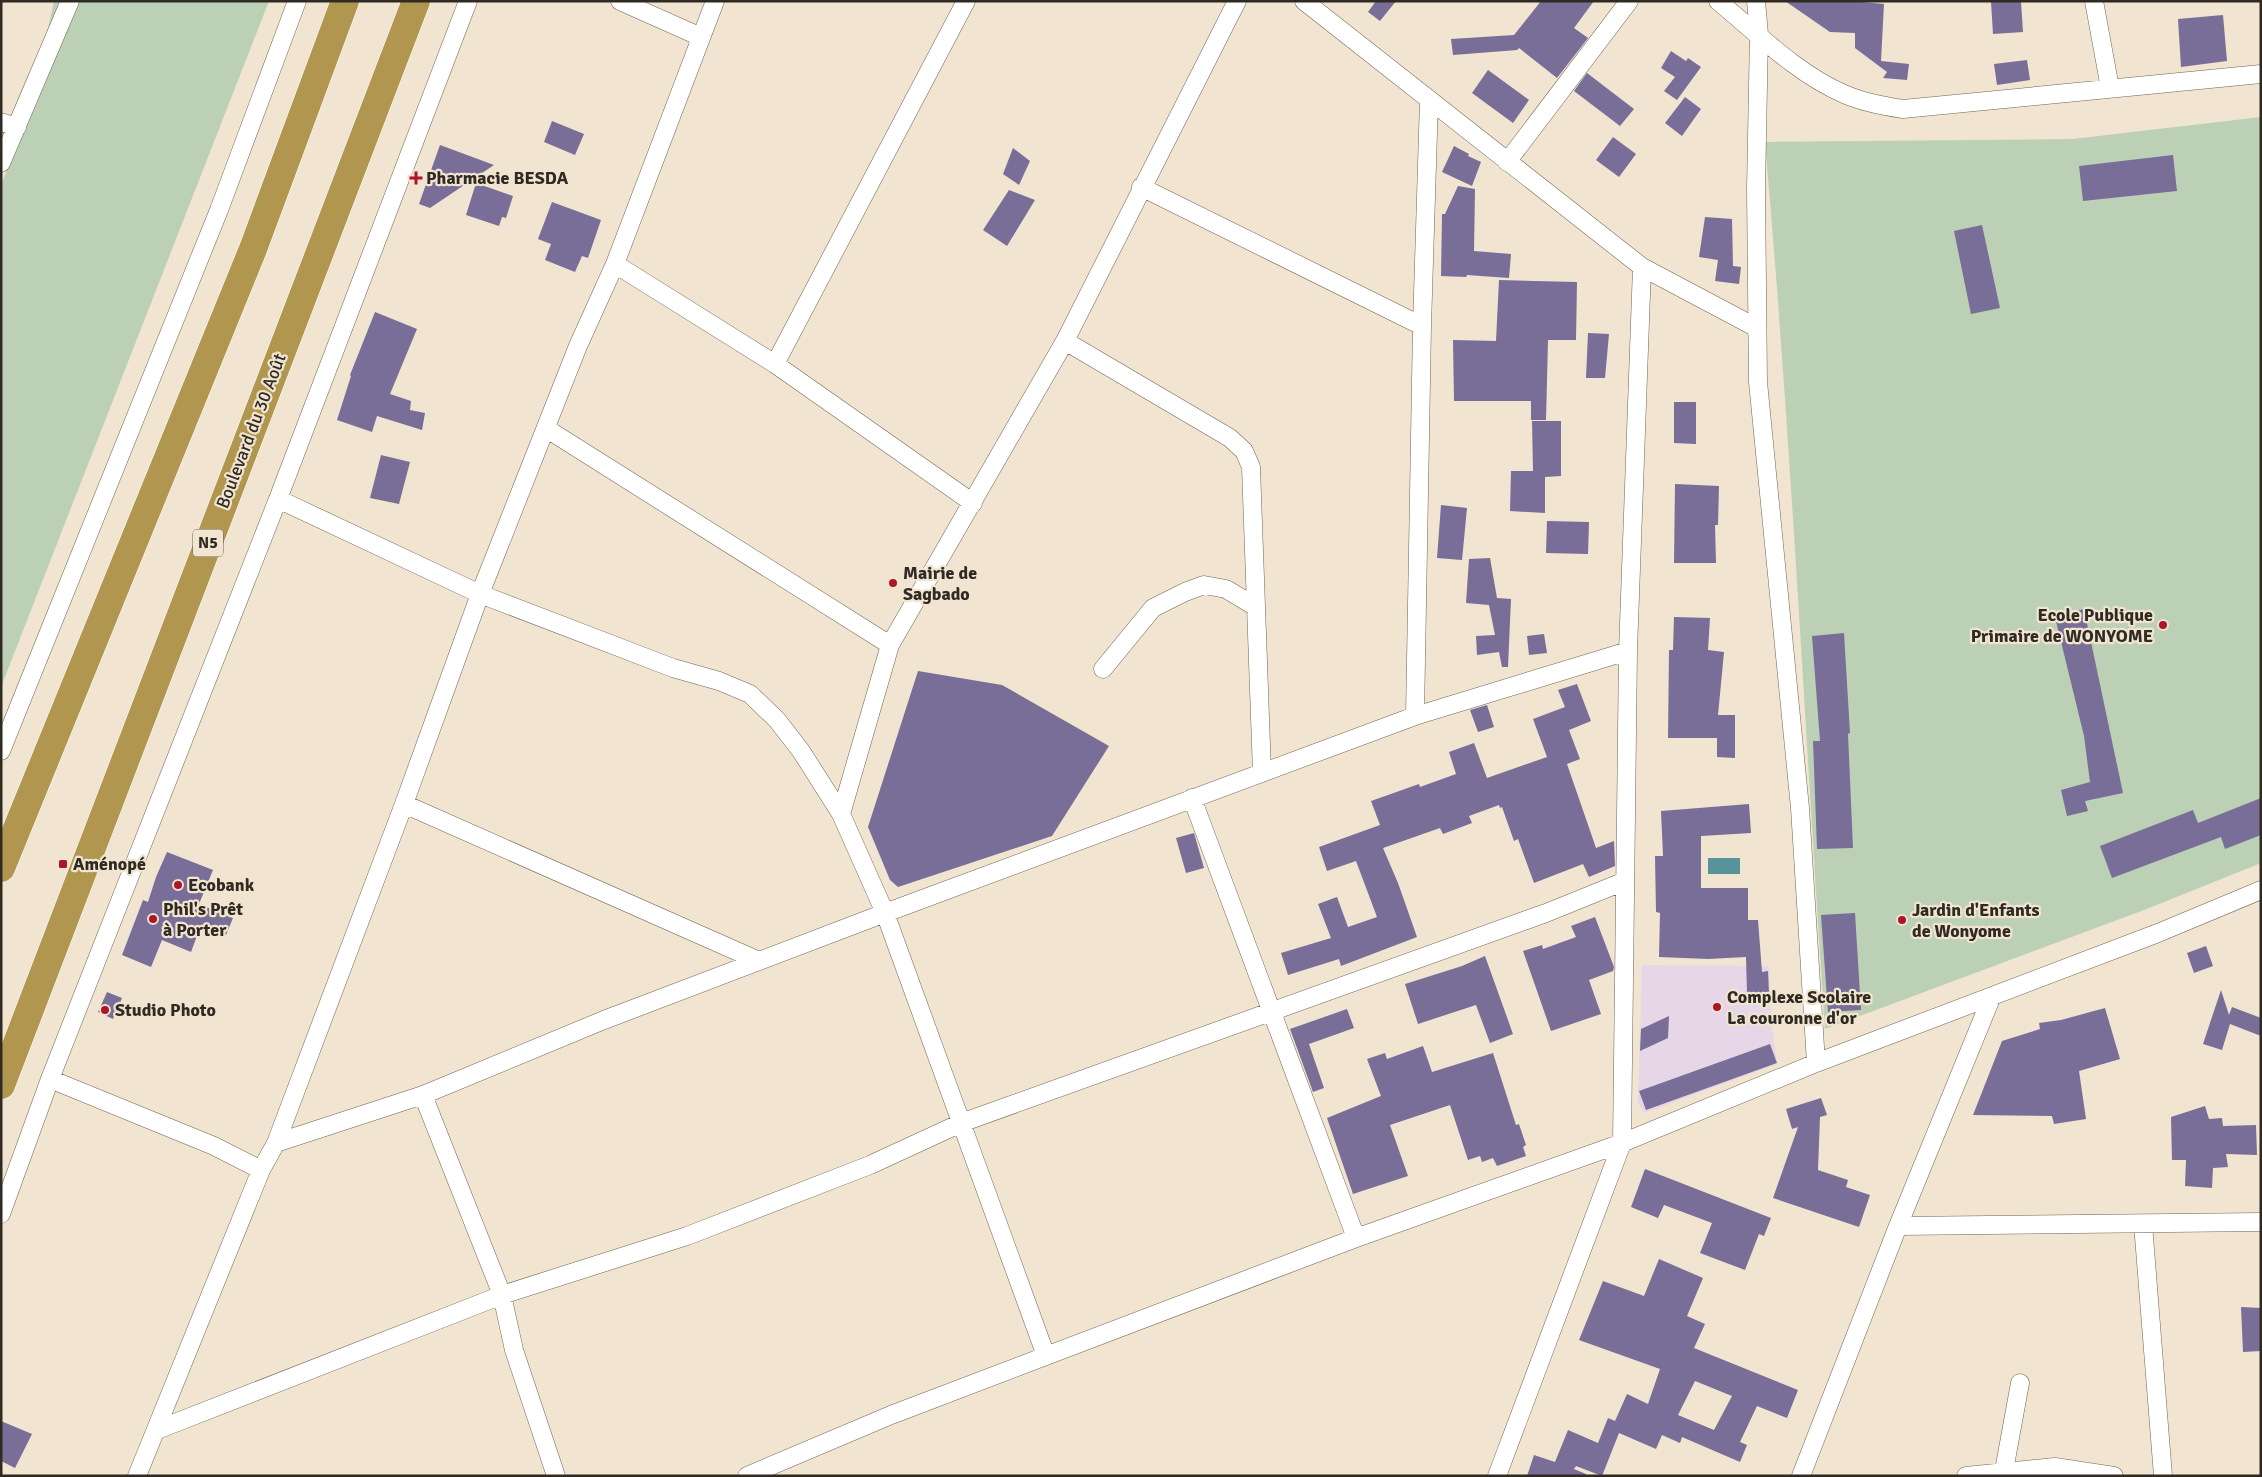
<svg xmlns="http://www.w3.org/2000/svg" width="2262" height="1477" font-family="Signika,sans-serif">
<rect width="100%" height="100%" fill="#f1e4d0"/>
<!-- education -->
<path fill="#e6d6e8" d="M1642 965 1769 966 1771 1022 1777 1064 1644 1113 1638 1102Z"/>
<!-- green -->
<path fill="#bcd0b5" d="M54 1H269L1 687V185L29 118Z
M2261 117V863L2144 910 1825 1029C1805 733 1791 437 1765 142L2073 139Z"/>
<!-- water -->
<path fill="#57949a" d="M1708 858H1740V874H1708Z"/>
<!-- building -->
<path fill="#786e98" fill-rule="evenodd" d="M1376 1H1396L1380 21 1368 12Z
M1541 1H1594L1574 28 1588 38 1557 78 1519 48 1517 50 1453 55 1451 39 1514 35Z
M1785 1H1851L1884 4 1881 61 1909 64 1907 80 1883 78 1887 72 1855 48V33L1830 32Z
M2013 1H2021L2023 32 1993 34 1991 2Z
M2223 15 2227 61 2181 67 2178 19Z
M1671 51 1686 61 1688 58 1701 67 1677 100 1664 91 1675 77 1661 68Z
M2027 60 2030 80 1997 85 1994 64Z
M1488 70 1529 100 1513 123 1472 93Z
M1587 73 1634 109 1620 126 1574 91Z
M1685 97 1701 109 1682 136 1665 123Z
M552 121 584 134 575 155 544 142Z
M1613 137 1636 154 1619 177 1596 160Z
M440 145 494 165 430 208 419 204Z
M1454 146 1469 154 1468 156 1481 162 1472 186 1442 172Z
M1013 148 1030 161 1019 185 1003 174Z
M2173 155 2177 191 2083 201 2079 166Z
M476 183 513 196 506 218 502 217 499 226 466 215Z
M1458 186 1475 189 1474 251 1511 254 1509 278 1467 275 1466 277 1441 276 1442 214H1445Z
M1009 190 1035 200 1007 246 983 230Z
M552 202 601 220 588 258 582 256 575 272 545 260 551 244 538 239Z
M1705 217 1732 219 1733 266 1741 267 1739 284 1715 281 1718 260 1699 257Z
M1982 225 2000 308 1971 314 1954 231Z
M1499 280 1577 282 1576 340H1548L1546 420H1531V401H1454L1453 340 1496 341Z
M375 312 417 329 390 394 411 401 410 410 425 413 422 430 377 416 372 432 337 420 351 376 350 375Z
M1588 333 1609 334 1605 378H1586Z
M1674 402H1696V444L1674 443Z
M1532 421H1561V476L1545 477V513L1510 511 1511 471H1533Z
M381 455 410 462 399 504 370 498Z
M1675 484 1719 486 1718 525H1715L1716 563H1674Z
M1441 505 1467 508 1462 560 1437 558Z
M1547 521 1589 522 1588 554 1546 553Z
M1490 558 1497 598 1511 599 1508 667H1502L1499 652 1477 655 1476 636 1495 635 1489 605 1466 603 1469 559Z
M2084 609 2123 793 2085 801 2088 811 2067 816 2061 790 2090 782 2084 736 2055 617Z
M1674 617 1710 618 1708 650 1724 652 1718 715H1735V758L1717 757V738H1668L1669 650H1673Z
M1844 633 1850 733 1848 734 1853 848 1817 849 1813 741H1820L1812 636Z
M1544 634 1547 653 1529 655 1527 636Z
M918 671 1002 685 1109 746 1052 836 898 887 890 880 868 827Z
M1577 684 1591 721 1569 730 1580 759 1567 764 1596 848 1614 841 1615 866 1589 877 1583 864 1534 883 1518 839 1514 841 1502 807 1500 808 1499 805 1469 816 1472 823 1443 834 1440 828 1383 848 1398 883 1417 937 1341 966 1339 959 1288 975 1281 953 1331 938 1318 904 1337 897 1348 927 1377 917 1356 861 1327 871 1319 847 1380 825 1371 801 1419 784 1420 787 1456 774 1449 752 1474 743 1487 778 1547 757 1533 719 1565 707 1558 690Z
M1487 705 1494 727 1478 732 1470 710Z
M2261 798V835L2225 849 2221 837 2112 878 2100 846 2193 810 2198 823Z
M1749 804 1751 833 1701 836V888H1748V920H1758L1762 972 1768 971 1769 993H1747L1746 957 1708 959 1659 957 1660 913 1656 912 1655 856H1663L1661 811Z
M1194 833 1204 868 1186 873 1176 838Z
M167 852 213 870 199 904 233 918 226 935 201 925 191 952 162 940 151 967 122 955 143 900 148 902 156 877Z
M1855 913 1861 1010 1828 1012 1821 915Z
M1595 917 1614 967 1613 971 1589 980 1601 1014 1551 1031 1523 951 1542 945 1543 949 1576 937 1571 926Z
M2206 946 2213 966 2194 973 2187 953Z
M1485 956 1513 1034 1490 1043 1476 1005 1418 1024 1405 984 1462 966Z
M2221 990 2229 1015 2232 1007 2261 1018V1036L2230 1024 2222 1050 2203 1044Z
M107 992 122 998 113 1019 98 1012Z
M2105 1008 2120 1059 2079 1071 2086 1119 2054 1124 2052 1116 1973 1115 2002 1041 2040 1029 2039 1023 2061 1020Z
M1347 1009 1354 1028 1309 1044 1324 1088 1313 1092 1290 1029Z
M1669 1016 1668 1038 1640 1051 1641 1029Z
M1770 1044 1777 1063 1646 1110 1639 1091Z
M1423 1046 1432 1072 1493 1053 1516 1125 1519 1124 1526 1145 1523 1147 1526 1156 1497 1166 1493 1158 1482 1162 1480 1156 1468 1160 1450 1105 1390 1125 1408 1176 1353 1194 1327 1118 1381 1096 1367 1059 1385 1053 1387 1059Z
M1821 1098 1827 1115 1820 1117 1818 1170 1848 1180 1846 1187 1870 1195 1859 1227 1773 1198 1798 1127 1792 1129 1786 1109Z
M2205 1106 2209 1119 2222 1118 2223 1126 2256 1125 2257 1155 2226 1154 2228 1167 2213 1168 2212 1188 2185 1186 2186 1160H2172L2171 1117Z
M1645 1169 1771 1218 1764 1236 1759 1234 1745 1270 1700 1253 1712 1223 1664 1205 1658 1218 1631 1207Z
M1659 1259 1703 1278 1687 1316 1705 1324 1694 1348 1798 1390 1787 1418 1757 1406 1740 1442 1747 1445 1740 1462 1682 1437 1680 1443 1662 1435 1656 1449 1619 1433 1602 1476 1576 1466 1574 1469 1586 1474V1476H1527L1534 1455 1555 1462 1568 1430 1598 1443 1608 1418 1615 1421 1627 1394 1648 1404 1660 1369 1579 1340 1603 1281 1644 1296ZM1695 1381 1732 1396 1714 1430 1678 1415Z
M2241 1307 2261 1308V1351L2243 1352Z
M1 1421 32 1434 15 1468 1 1461Z"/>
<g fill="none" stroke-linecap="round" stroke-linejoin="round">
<!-- street casing -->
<g stroke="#6f6553" stroke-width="19">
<path id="street" d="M620 1 701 37
M1304 1 1642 267 1757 328
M1718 1C1758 34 1796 73 1844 94 1862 102 1883 106 1903 109L2261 74
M1756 1 1759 34 1756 189 1758 382 1800 808 1816 1063
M2094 1 2110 88
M1 122 17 127
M1507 162 1629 1
M1 163 70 1
M1141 187 1422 326
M615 264 775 364 973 503
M1065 341 1230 438 1244 451 1251 467 1262 773
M775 364 966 1
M547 429 890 645
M278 499 480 594 673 668 719 681 750 694 777 720 801 751 841 814 885 913 1046 1356
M1103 669 1153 608 1185 592 1204 585 1226 589 1256 607
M1415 716 1422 326 1429 100
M1 751 219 210 297 1
M1192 798 1356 1238
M404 804 759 961
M841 814 890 645 1065 341 1237 1
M50 1079 214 1146 261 1170
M423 1095 502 1295 514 1350 556 1476
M276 1143 423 1095 604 1020 885 913 1415 716 1628 651
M1 1214 50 1079 278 499 468 1
M2143 1224 2163 1476
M1898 1226 2261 1222
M157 1430 502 1295 687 1236 870 1165 961 1123 1546 913 1625 881
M137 1476 261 1170 276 1143 404 804 480 594 578 346 615 264 715 1
M747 1476 891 1415 1356 1238 1622 1143 1816 1063 2158 933 2261 890
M1497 1476 1622 1143 1628 651 1642 267
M1801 1476 1898 1226 1992 996
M1966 1476 2055 1467 2114 1476
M2003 1476 2020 1383"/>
</g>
<!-- highway casing -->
<g stroke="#fff" stroke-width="29">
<path id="highway" d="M1 868 253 249 345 1
M1 1085 416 1"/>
</g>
<!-- street -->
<use href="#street" stroke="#fff" stroke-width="18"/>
<!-- highway -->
<use href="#highway" stroke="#b0964e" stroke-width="28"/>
</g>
<!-- markers -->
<g fill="#ab1629" stroke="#f1e4d0" stroke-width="2">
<path d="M413.5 170.5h5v5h5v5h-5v5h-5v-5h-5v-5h5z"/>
<circle cx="893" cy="583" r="5"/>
<circle cx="2163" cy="625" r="5"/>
<rect x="58" y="859" width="10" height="10" rx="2.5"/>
<circle cx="178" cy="885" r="5"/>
<circle cx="153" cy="919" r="5"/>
<circle cx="1902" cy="920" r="5"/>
<circle cx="1717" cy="1007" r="5"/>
<circle cx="105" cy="1010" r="5"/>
</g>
<g text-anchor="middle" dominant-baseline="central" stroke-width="4.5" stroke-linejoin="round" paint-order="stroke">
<!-- shield labels -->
<rect fill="#f1e4d0" stroke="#696256" stroke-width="1" x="193" y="529.5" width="30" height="27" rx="4"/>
<g font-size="16" font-weight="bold" fill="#2f2a22">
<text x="208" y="543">N5</text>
</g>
<!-- poi labels -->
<g font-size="18" font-weight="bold" fill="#2f2a22" stroke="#f1e4d0" text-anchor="start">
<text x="426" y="178">Pharmacie BESDA</text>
<text x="903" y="573">Mairie de<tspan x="903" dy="21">Sagbado</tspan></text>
<text x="2153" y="615" text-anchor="end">Ecole Publique<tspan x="2153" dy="21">Primaire de WONYOME</tspan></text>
<text x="73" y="864">Aménopé</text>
<text x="188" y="885">Ecobank</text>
<text x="163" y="909">Phil's Prêt<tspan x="163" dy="21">à Porter</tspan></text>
<text x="1912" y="910">Jardin d'Enfants<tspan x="1912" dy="21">de Wonyome</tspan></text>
<text x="1727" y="997">Complexe Scolaire<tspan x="1727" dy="21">La couronne d'or</tspan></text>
<text x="115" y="1010">Studio Photo</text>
</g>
<!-- street labels -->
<g font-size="18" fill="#2f2a22" stroke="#f1e4d0">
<text transform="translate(251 431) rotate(-69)">Boulevard du 30 Août</text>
</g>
</g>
<!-- border -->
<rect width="2262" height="1477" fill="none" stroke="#2f2a22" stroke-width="5"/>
</svg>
